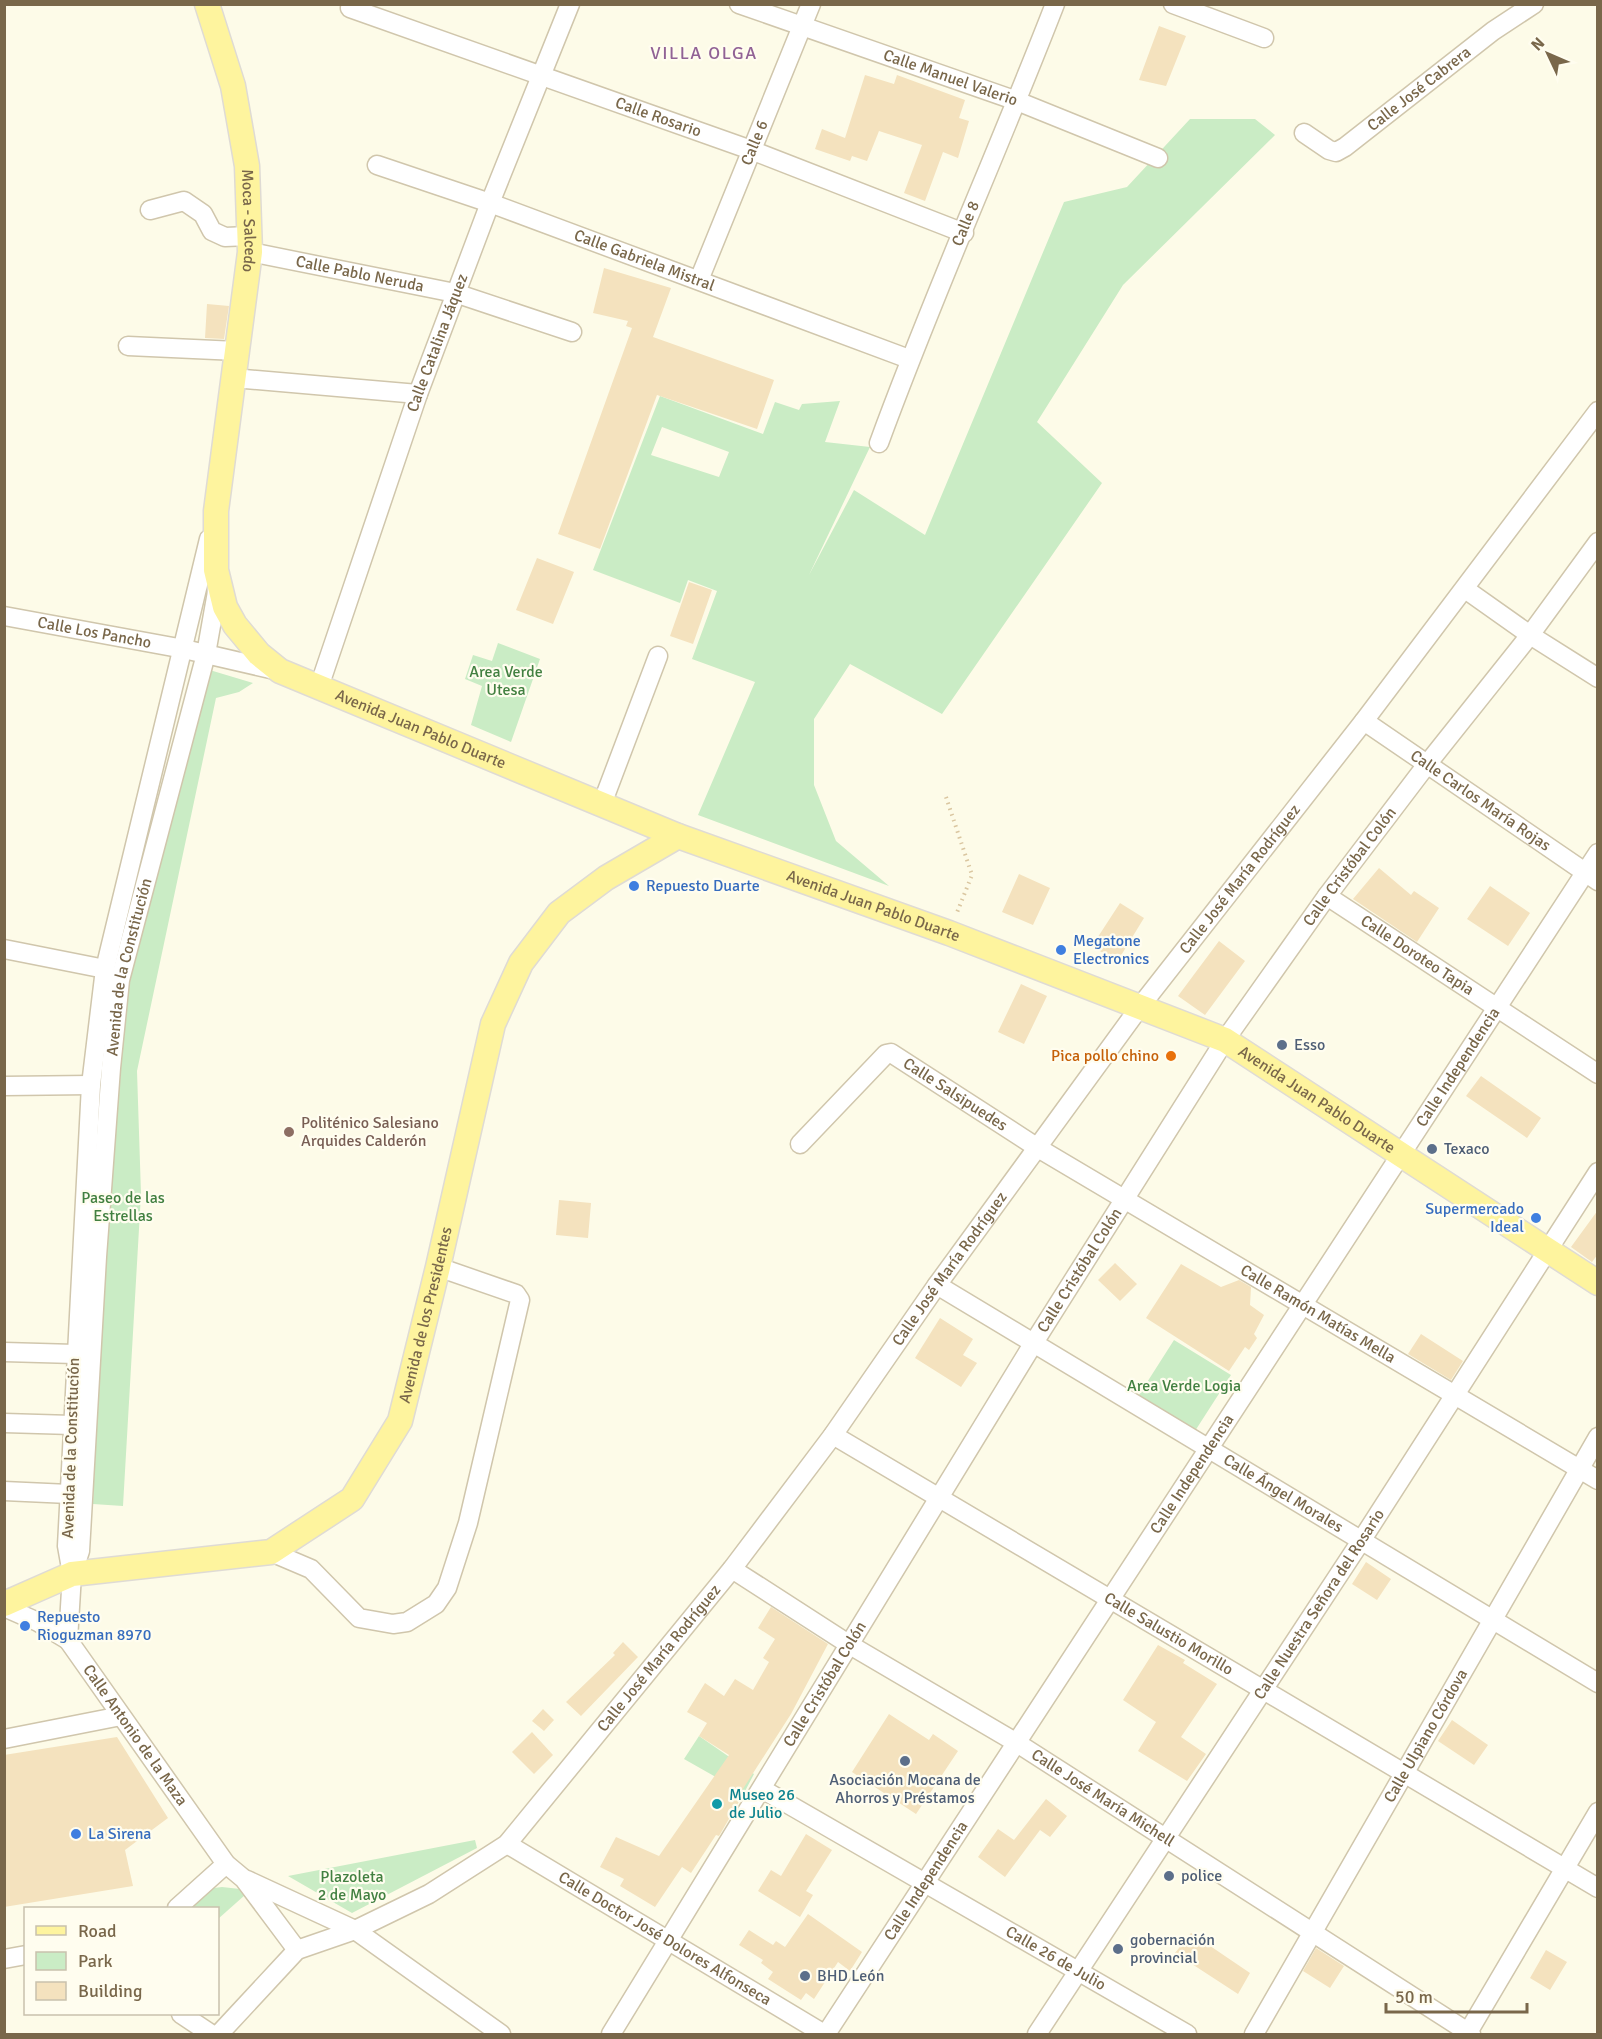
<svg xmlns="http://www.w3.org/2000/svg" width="1602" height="2039" font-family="Signika,sans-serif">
<rect width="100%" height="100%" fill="#fdfbe8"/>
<!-- green -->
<path fill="#caecc5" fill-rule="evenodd" d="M1190 119H1255L1275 135 1123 285 1037 422 1102 483 942 714 850 664 814 719V785L836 841 889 886 698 815 755 682 692 659 717 591 688 580 680 603 593 570 660 396 763 434 775 402 799 410 802 404 840 401 825 442 870 447 809 575 854 490 925 535 1064 202 1127 187ZM662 427 729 452 719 477 651 455Z
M498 643 540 659 511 742 471 725 482 686 465 679 473 655 492 661Z
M203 668 253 683 239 692 216 698 137 1071 141 1194 123 1506 93 1504 111 1068 120 980Z
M1174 1340 1231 1375 1195 1431 1137 1398Z
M699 1736 754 1774 744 1793 684 1759Z
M475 1840 477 1848 352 1913 288 1876Z
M222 1887 240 1889 245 1895 218 1919V1908H181L206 1889Z"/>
<!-- building -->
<path fill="#f4e2be" d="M1159 26 1186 36 1166 86 1139 80Z
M865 75 894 84 897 75 965 100 959 118 969 121 958 158 943 152 925 201 904 193 922 145 879 131 867 161 852 156 850 161 815 149 822 129 845 138Z
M604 268 671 288 653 337 774 380 757 429 657 395 600 549 558 534 632 328 626 326 628 321 593 313Z
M207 304 229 306 224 339 205 338Z
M537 558 574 572 553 624 516 610Z
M689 582 712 590 693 644 670 636Z
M1379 868 1411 895 1414 891 1439 908 1417 942 1353 899Z
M1019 874 1050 888 1033 925 1002 912Z
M1490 886 1530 913 1508 946 1467 919Z
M1120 903 1144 918 1117 962 1092 946Z
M1219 941 1245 961 1205 1015 1178 996Z
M1021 984 1047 996 1024 1044 998 1032Z
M1481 1076 1541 1118 1527 1138 1466 1096Z
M559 1200 591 1203 588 1238 556 1235Z
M1598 1210V1254L1592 1262 1571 1247Z
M1115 1263 1137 1284 1120 1301 1098 1280Z
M1181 1264 1221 1287 1239 1280 1251 1287 1250 1305 1264 1315 1254 1334 1257 1338 1249 1350 1245 1347 1229 1371 1146 1318Z
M940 1318 973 1339 963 1355 977 1363 961 1387 915 1358Z
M1421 1334 1463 1361 1451 1380 1408 1354Z
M1366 1562 1391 1579 1377 1600 1352 1584Z
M771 1607 828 1644 791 1714 741 1792 744 1793 719 1836 716 1835 691 1873 682 1867 655 1907 620 1886 624 1879 600 1867 616 1837 659 1856 729 1755 699 1736 707 1723 687 1712 705 1683 724 1696 735 1679 753 1690 769 1662 763 1658 775 1639 758 1628Z
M623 1642 638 1657 581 1716 566 1702 615 1655 613 1653Z
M1158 1645 1185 1660 1183 1663 1217 1684 1181 1737 1206 1754 1187 1781 1138 1751 1156 1722 1123 1700Z
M543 1709 554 1720 544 1731 532 1721Z
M889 1714 929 1740 933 1734 958 1751 916 1814 852 1772Z
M1452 1720 1488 1745 1474 1765 1438 1741Z
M532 1732 553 1755 534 1774 512 1752Z
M117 1737 168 1818 125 1850 133 1886 4 1907V1755Z
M1046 1799 1067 1816 1050 1837 1040 1830 1005 1877 978 1857 998 1829 1014 1840Z
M806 1834 832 1850 806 1891 813 1895 800 1917 758 1891 771 1870 781 1876Z
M808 1914 862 1952 850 1971 838 1962 814 1999 806 1993 801 2000 768 1979 773 1972 761 1963 763 1960 739 1945 749 1930 773 1945 776 1941 785 1947Z
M1191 1933 1250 1973 1238 1994 1175 1953Z
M1316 1948 1344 1966 1330 1988 1303 1971Z
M1546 1950 1567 1962 1550 1990 1530 1978Z"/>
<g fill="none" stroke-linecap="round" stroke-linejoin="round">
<!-- minor casing -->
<g stroke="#d0c6ac" stroke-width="21">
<g id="minor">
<path id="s1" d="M739 4 1017 101 1158 158"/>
<path d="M1173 4 1264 38"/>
<path id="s2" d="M350 8 751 150 964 233"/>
<path id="s3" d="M1304 133 1329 150 1336 152 1345 147 1493 31 1534 4"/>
<path id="s4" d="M377 165 490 203 909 359"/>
<path d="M150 210 184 201 203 214 212 231 225 237 249 236"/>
<path id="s5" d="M250 252 455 293 572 332"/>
<path id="s6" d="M699 280 811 4"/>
<path d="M128 346 237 351"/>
<path d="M233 378 418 394"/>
<path id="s7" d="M879 443C933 295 998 151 1055 4"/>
<path id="s8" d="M209 539 105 969 91 1085 67 1546 72 1574 68 1640 226 1864 244 1879 297 1950"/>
<path d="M1465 589 1530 635 1598 678"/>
<path id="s9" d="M4 616 184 649 275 670"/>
<path id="s10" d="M319 687 418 394 490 203 570 4"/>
<path id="s11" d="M1364 721 1598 881"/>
<path d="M602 804 658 656"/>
<path id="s12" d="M1327 896 1598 1074"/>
<path d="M4 949 105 969"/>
<path d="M4 1086 91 1085"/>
<path id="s13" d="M800 1144 886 1054 891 1053 1038 1148 1598 1480"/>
<path id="s14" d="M937 1285 1598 1683"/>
<path d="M4 1352 75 1354"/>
<path d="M4 1423 72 1425"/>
<path id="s15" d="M833 1435 1598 1888"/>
<path d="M4 1491 69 1494"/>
<path d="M271 1552 311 1569 359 1618 393 1624 407 1622 436 1604 447 1588 468 1523 520 1300 516 1294 438 1267"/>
<path id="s16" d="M732 1569 850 1645 1017 1743 1471 2034"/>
<path id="s17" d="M73 1572 80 1551 97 1257 111 1068 120 980 206 654 218 586"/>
<path d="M4 1607 38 1622 68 1640"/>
<path d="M4 1739 121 1716"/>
<path id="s18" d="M762 1789 1187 2034"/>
<path id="s19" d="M507 1844 824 2034"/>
<path d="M247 1880 355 1930 501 2034"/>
<path d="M177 1908 226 1864"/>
<path d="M4 1959 26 1955"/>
<path d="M181 2014 211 2034"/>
<path id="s20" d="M219 2034 297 1950 355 1930 429 1894 507 1844 732 1569 833 1435 937 1285 1139 1008 1364 721 1598 411"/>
<path id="s21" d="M611 2034 1033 1344 1225 1040 1327 896 1428 763 1530 635 1598 542"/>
<path id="s22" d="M826 2034 1598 853"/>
<path id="s23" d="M1037 2034 1361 1541 1598 1172"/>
<path id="s24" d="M1254 2034 1598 1437"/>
<path d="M1467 2034 1598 1812"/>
</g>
</g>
<!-- major casing -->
<g stroke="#dfdbd4" stroke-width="27">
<g id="major">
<path id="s25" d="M207 4 233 86 247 166 250 252 216 511V570L225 607 235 625 259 654 280 671 678 836 949 933 1225 1040 1598 1283"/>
<path id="s26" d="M4 1604 72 1574 271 1552 352 1499 400 1421 438 1267 493 1024 521 963 559 913 606 878 678 836"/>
</g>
</g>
<!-- path -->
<path stroke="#dac6a0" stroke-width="4" stroke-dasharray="1.5 4.5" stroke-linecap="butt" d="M946 797 972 875 956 915"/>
<!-- minor -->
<use href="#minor" stroke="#fff" stroke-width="18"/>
<!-- major -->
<use href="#major" stroke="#fef49e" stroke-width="24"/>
</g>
<!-- markers -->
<g fill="#3f7fe0" stroke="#fffdef" stroke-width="2">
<circle cx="634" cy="886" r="6"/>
<circle cx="1061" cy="950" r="6"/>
<circle cx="1536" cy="1218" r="6"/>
<circle cx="25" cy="1626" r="6"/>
<circle cx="76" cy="1834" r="6"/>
</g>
<g fill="#5c6f8a" stroke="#fffdef" stroke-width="2">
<circle cx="1282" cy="1045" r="6"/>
<circle cx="1432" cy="1149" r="6"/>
<circle cx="905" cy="1761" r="6"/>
<circle cx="1169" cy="1876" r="6"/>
<circle cx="1118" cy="1949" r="6"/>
<circle cx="805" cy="1976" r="6"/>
</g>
<circle fill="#e8710a" stroke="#fffdef" stroke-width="2" cx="1171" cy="1056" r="6"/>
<circle fill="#8d6e63" stroke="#fffdef" stroke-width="2" cx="289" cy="1132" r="6"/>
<circle fill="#0f9aa8" stroke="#fffdef" stroke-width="2" cx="717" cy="1804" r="6"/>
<g text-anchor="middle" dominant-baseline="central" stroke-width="4.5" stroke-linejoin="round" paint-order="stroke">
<!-- street labels -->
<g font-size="16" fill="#79674a" stroke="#fffdef">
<text stroke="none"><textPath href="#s1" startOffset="224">Calle Manuel Valerio</textPath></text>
<text stroke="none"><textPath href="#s3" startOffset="142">Calle José Cabrera</textPath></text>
<text stroke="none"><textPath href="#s2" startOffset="327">Calle Rosario</textPath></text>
<text stroke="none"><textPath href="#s6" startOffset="148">Calle 6</textPath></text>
<text stroke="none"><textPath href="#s25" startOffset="222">Moca - Salcedo</textPath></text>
<text stroke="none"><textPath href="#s7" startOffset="236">Calle 8</textPath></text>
<text stroke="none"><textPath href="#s4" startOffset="284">Calle Gabriela Mistral</textPath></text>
<text stroke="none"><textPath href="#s5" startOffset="112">Calle Pablo Neruda</textPath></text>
<text stroke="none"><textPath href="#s10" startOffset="364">Calle Catalina Jáquez</textPath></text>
<text stroke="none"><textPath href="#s9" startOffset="92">Calle Los Pancho</textPath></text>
<text stroke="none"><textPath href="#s25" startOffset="849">Avenida Juan Pablo Duarte</textPath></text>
<text stroke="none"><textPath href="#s11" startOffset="141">Calle Carlos María Rojas</textPath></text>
<text stroke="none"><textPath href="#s21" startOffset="1382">Calle Cristóbal Colón</textPath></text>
<text stroke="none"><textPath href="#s20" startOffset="1563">Calle José María Rodríguez</textPath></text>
<text stroke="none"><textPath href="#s25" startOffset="1335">Avenida Juan Pablo Duarte</textPath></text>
<text stroke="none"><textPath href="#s12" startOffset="108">Calle Doroteo Tapia</textPath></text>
<text stroke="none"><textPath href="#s17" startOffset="609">Avenida de la Constitución</textPath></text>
<text stroke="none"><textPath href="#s22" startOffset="1155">Calle Independencia</textPath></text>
<text stroke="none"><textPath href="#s13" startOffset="206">Calle Salsipuedes</textPath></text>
<text stroke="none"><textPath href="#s25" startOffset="1821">Avenida Juan Pablo Duarte</textPath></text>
<text stroke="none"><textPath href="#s20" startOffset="1077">Calle José María Rodríguez</textPath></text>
<text stroke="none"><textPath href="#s21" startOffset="896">Calle Cristóbal Colón</textPath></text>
<text stroke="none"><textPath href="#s13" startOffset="630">Calle Ramón Matías Mella</textPath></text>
<text stroke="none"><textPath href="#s26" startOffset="572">Avenida de los Presidentes</textPath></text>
<text transform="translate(71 1448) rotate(-88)">Avenida de la Constitución</text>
<text stroke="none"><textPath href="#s22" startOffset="669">Calle Independencia</textPath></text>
<text stroke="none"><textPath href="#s14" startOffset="404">Calle Ángel Morales</textPath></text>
<text stroke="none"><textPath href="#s23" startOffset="514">Calle Nuestra Señora del Rosario</textPath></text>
<text stroke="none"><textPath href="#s15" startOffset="390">Calle Salustio Morillo</textPath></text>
<text stroke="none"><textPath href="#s20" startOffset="591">Calle José María Rodríguez</textPath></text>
<text stroke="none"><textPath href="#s21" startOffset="410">Calle Cristóbal Colón</textPath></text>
<text stroke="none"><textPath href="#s8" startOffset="1232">Calle Antonio de la Maza</textPath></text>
<text stroke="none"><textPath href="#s24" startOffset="344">Calle Ulpiano Córdova</textPath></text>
<text stroke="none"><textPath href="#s16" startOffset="436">Calle José María Michell</textPath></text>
<text stroke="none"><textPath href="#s22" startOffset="183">Calle Independencia</textPath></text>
<text stroke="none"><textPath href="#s19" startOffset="184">Calle Doctor José Dolores Alfonseca</textPath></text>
<text stroke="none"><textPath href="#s18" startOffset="339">Calle 26 de Julio</textPath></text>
</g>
<!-- park labels -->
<g font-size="16" fill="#428041" stroke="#fffdef">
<text x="506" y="672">Area Verde<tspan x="506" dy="18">Utesa</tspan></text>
<text x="123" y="1198">Paseo de las<tspan x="123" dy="18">Estrellas</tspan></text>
<text x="1184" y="1386">Area Verde Logia</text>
<text x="352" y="1877">Plazoleta<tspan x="352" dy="18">2 de Mayo</tspan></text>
</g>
<!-- shop labels -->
<g font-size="16" fill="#366cbe" stroke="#fffdef" text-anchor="start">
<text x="646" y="886">Repuesto Duarte</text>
<text x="1073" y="941">Megatone<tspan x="1073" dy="18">Electronics</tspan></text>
<text x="1524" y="1209" text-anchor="end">Supermercado<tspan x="1524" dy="18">Ideal</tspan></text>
<text x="37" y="1617">Repuesto<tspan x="37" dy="18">Rioguzman 8970</tspan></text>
<text x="88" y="1834">La Sirena</text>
</g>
<!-- service labels -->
<g font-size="16" fill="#4e5e75" stroke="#fffdef" text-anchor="start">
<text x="1294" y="1045">Esso</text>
<text x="1444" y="1149">Texaco</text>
<text x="905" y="1780" text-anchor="middle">Asociación Mocana de<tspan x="905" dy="18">Ahorros y Préstamos</tspan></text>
<text x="1181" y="1876">police</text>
<text x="1130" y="1940">gobernación<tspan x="1130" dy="18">provincial</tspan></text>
<text x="817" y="1976">BHD León</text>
</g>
<!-- food labels -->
<g font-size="16" fill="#c56008" stroke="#fffdef" text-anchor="end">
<text x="1159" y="1056">Pica pollo chino</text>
</g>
<!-- education labels -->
<g font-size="16" fill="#785e54" stroke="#fffdef" text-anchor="start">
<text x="301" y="1123">Politénico Salesiano<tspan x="301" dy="18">Arquides Calderón</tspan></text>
</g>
<!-- culture labels -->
<g font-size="16" fill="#0d838f" stroke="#fffdef" text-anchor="start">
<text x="729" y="1795">Museo 26<tspan x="729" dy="18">de Julio</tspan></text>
</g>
<!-- neighbourhood labels -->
<g font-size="18" letter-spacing="1.5" fill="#916295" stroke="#fffdef">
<text x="704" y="53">VILLA OLGA</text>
</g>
</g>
<!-- border -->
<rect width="1602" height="2039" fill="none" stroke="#79674a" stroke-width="12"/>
<!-- legend -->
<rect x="24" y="1907" width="195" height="108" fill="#fffdef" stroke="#c9c1ad" stroke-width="1.5"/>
<rect x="36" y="1926" width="30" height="9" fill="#fef49e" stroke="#c9c1ad" stroke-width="1.5"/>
<text x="78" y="1937" font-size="18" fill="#79674a">Road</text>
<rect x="36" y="1952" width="30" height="18" fill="#caecc5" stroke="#c9c1ad" stroke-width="1.5"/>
<text x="78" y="1967" font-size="18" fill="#79674a">Park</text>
<rect x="36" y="1982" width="30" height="18" fill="#f4e2be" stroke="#c9c1ad" stroke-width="1.5"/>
<text x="78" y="1997" font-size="18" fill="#79674a">Building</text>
<!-- north arrow -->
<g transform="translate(1548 54) rotate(314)" stroke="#fffdef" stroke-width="4.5" paint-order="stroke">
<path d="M0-4.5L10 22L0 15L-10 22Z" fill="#79674a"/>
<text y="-9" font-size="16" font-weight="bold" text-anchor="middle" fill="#79674a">N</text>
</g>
<!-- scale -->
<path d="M1386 2003v9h141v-9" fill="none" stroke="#79674a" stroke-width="3"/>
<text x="1395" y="2003" font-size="18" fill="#79674a" stroke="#fffdef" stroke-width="4.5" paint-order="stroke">50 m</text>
</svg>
